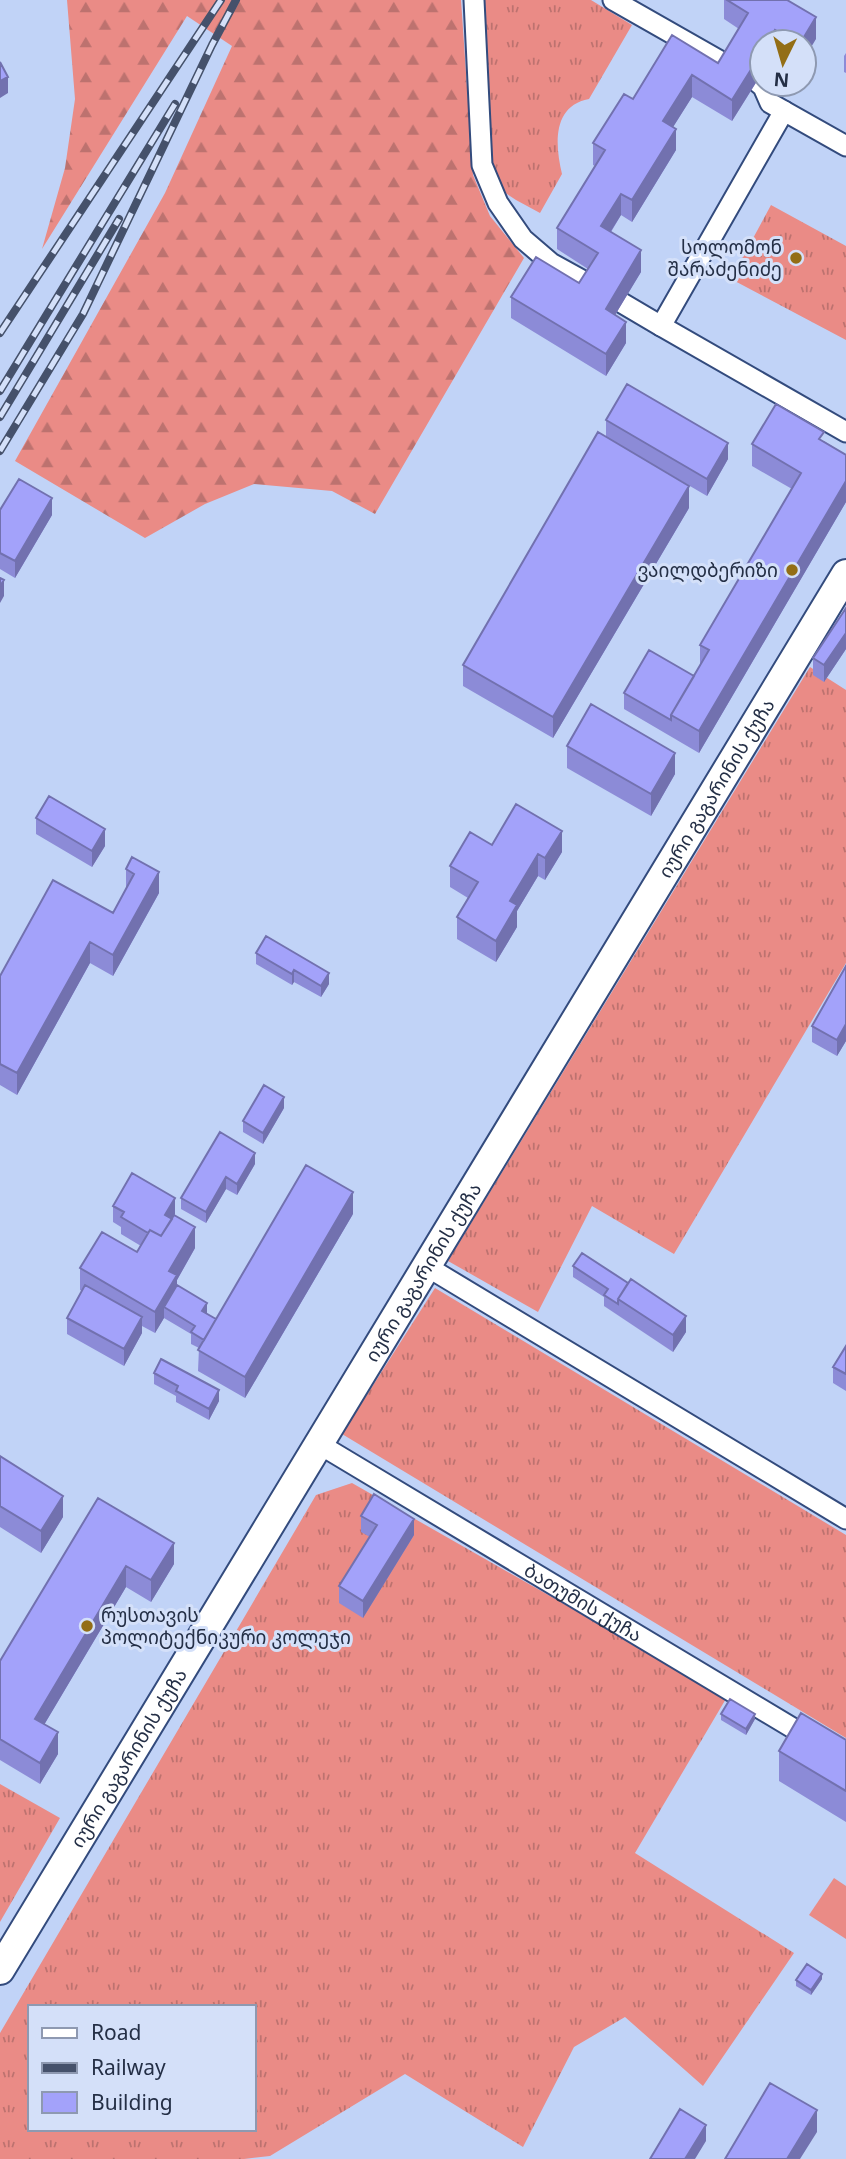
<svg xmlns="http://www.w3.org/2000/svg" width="846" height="2159" font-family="'Noto Sans','Noto Sans Georgian',sans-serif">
<defs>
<pattern id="grass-tufts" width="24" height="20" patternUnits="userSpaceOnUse" patternTransform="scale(1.75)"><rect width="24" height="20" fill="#ea8b86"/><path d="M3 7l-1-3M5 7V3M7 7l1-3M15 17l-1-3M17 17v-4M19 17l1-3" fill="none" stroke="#bd726f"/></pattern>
<pattern id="forest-firs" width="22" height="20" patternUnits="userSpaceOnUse" patternTransform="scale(1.75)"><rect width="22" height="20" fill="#ea8b86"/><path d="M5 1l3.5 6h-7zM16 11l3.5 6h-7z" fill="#bd726f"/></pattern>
</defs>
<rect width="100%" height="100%" fill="#c1d3f7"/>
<!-- grass -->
<path fill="url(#grass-tufts)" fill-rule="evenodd" d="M484 0H591L632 25 589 99C552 106 555 145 562 174L540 213 516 200 495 186 489 165Z
M771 205 846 246V340L731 279Z
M810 667 846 690V963L674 1254 592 1206 538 1312 448 1261Z
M435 1288 846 1535V1738L342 1434Z
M352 1483 727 1697 635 1853 794 1953 703 2086 625 2017 574 2047 523 2147 405 2074 270 2156 244 2159H0V2033L316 1495ZM30 2007H254V2129H30Z
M0 1784 60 1818 0 1922Z"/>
<!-- forest -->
<path fill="url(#forest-firs)" d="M67 0H461L473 175 490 216 524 258 375 514 332 491 254 484 205 504 145 538 15 461 165 193 232 46 187 16 42 249 65 168 75 99Z"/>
<!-- garden -->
<path fill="#ea8b86" d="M834 1878 846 1886V1939L809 1915Z"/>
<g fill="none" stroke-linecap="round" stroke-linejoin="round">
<!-- street casing -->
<g stroke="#334b7d" stroke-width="23">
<g id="street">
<path d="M474 0 482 165 498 203 523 239 551 263 591 285"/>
<path d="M613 0 729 66"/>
<path d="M757 82 763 87 770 103 784 111"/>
<path d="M846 146 784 111 661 326 846 432"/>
<path d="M622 303 661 326"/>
<path d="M426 1266 846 1519"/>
<path id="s1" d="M319 1444 846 1760"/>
</g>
</g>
<!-- secondary casing -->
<g stroke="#334b7d" stroke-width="32">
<g id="secondary">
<path id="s2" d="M0 1970 846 574"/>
</g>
</g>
<!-- street -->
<use href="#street" stroke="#fff" stroke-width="19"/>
<!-- secondary -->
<use href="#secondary" stroke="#fff" stroke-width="28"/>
<!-- rail casing -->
<g stroke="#45516b" stroke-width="8">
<path id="rail" d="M0 333 221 0
M0 391 175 104
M0 417 119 219
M0 451 83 314 212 45 236 0"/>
</g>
<!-- rail -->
<use href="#rail" stroke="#d4e0f9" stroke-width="5" stroke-dasharray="16" stroke-linecap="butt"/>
</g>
<!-- wall -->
<path fill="#8c8bd7" d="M724 0H787L816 39 804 42H762V73L732 121 692 97 673 127 676 150 632 222 621 215 611 232 641 272 615 315 626 343 606 376 511 318V297L579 283 588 269 557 249V228L595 166 593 165V143L633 99 718 63 739 29 724 19Z
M846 53V73L844 72V56Z
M606 420 728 459 707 496 606 437Z
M824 441 846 455V502L699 753 624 709V693L694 676 700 665V645L792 489 752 466V444Z
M689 508 553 738 463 686V665Z
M0 510 52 515 15 578 0 569Z
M846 608V649L824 682 813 675V658Z
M567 746 675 774 651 816 567 768Z
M36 818 105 846 92 867 36 834Z
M492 845 562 852 545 880 538 876 517 911V927L496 962 457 939V917L468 898 450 887V866Z
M132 857 159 893 113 976 90 963 17 1095 0 1085V976L113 913 126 890V869Z
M256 953 329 984 321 997 294 982 292 985 256 964Z
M846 966V1041L837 1056 812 1042V1026Z
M284 1108 263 1144 243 1132V1121Z
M255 1164 237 1195 226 1189 206 1223 181 1209V1198Z
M113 1206 175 1214 174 1215 195 1248 177 1280V1285L207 1314 216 1319 353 1214 245 1398 198 1371 199 1348 191 1344V1334L164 1318 155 1333 142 1326V1333L124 1366 67 1334V1318L82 1291 80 1290V1268L137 1252 141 1246 121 1234V1227L113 1222Z
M573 1266 686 1332 673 1352 604 1306V1297L573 1277Z
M846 1346V1391L833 1383V1367Z
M154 1373 219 1401 209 1420 176 1402V1396L154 1384Z
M0 1456 63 1517 41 1553 0 1527Z
M98 1498 174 1564 151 1602 126 1587 44 1725 58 1754 40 1784 0 1760V1661Z
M361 1516 414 1535 363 1618 339 1603V1586L370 1537 361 1532Z
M721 1714 755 1719 746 1735 721 1720Z
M846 1740V1822L779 1781V1751Z
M822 1979 811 1995 796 1986V1980Z"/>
<!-- shaded-wall -->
<path fill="#7271af" d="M816 17V39L804 59V42H801Z
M775 30V42H768Z
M762 52V73L732 121V100Z
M692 75V97L663 143V121Z
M8 77V93L0 98V81Z
M676 129V150L632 222V200Z
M621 194V215L601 247V226Z
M641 250V272L606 330V309Z
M626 322V343L606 376V354Z
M728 443V459L707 496V479Z
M846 481V502L699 753V731Z
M689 486V508L553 738V717Z
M52 498V515L15 578V561Z
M4 580V596L0 603V586Z
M846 633V649L824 682V665Z
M675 753V774L651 816V794Z
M105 829V846L92 867V851Z
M562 831V852L545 880V858Z
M538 854V876L517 911V927L496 962V941L510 901Z
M159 872V893L113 976V955Z
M90 942V963L17 1095V1073Z
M294 970V982L292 985V974Z
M329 973V984L321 997V986Z
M846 1024V1041L837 1056V1040Z
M284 1097V1108L263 1144V1133Z
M255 1153V1164L237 1195V1184Z
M226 1177V1189L206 1223V1212Z
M353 1192V1214L245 1398V1377Z
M175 1198V1214L165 1231V1215Z
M195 1227V1248L177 1280V1296L164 1307V1318L155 1333V1312L169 1271Z
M207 1303V1314L202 1311Z
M686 1316V1332L673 1352V1335Z
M142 1317V1333L124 1366V1349Z
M219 1390V1401L209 1420V1409Z
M63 1496V1517L41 1553V1531Z
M414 1519V1535L363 1618V1601Z
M174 1543V1564L151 1602V1580Z
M126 1566V1587L35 1740V1719Z
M755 1714V1719L746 1735V1729Z
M58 1732V1754L40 1784V1763Z
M822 1974V1979L811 1995V1990Z
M817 2110V2132L800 2159H787Z
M706 2125V2141L695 2159H685Z"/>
<!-- building -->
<path fill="#a3a2fa" stroke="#7271af" stroke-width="2" d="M727 0H787L816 17 801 42H795L775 30 768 42H762V52L732 100 692 75 663 121 676 129 632 200 621 194 601 226 641 250 606 309 626 322 606 354 511 297 536 257 579 283 598 253 557 228 605 150 593 143 624 94 633 99 672 35 718 63 748 13Z
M0 62 8 77 0 81Z
M627 384 728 443 707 479 606 420Z
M776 404 824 432 819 439 846 455V481L699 731 671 715 709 650 700 645 801 473 752 444Z
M598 432 689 486 553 717 463 665Z
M19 479 52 498 15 561 0 553V510Z
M0 578 4 580 0 586Z
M846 608V633L824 665 813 658Z
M649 650 694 676 671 715V720L624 693Z
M591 704 675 753 651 794 567 746Z
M49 796 105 829 92 851 36 818Z
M516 804 562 831 545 858 538 854 510 901 517 905 496 941 457 917 478 882 450 866 470 832 492 845Z
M132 857 159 872 113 955 90 942 17 1073 0 1064V976L53 880 113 913 134 874 126 869Z
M266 936 329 973 321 986 294 970 292 974 256 953Z
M846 966V1024L837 1040 812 1026Z
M264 1085 284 1097 263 1133 243 1121Z
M220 1132 255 1153 237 1184 226 1177 206 1212 181 1198Z
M306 1165 353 1192 245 1377 198 1350Z
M132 1173 175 1198 165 1215 172 1219 161 1236 150 1230 148 1233 121 1217 124 1212 113 1206Z
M174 1215 195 1227 169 1271 177 1275 155 1312 80 1268 102 1232 137 1252 150 1230 161 1236Z
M582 1253 628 1283 618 1299V1304L604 1295 608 1289 573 1266Z
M631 1279 686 1316 673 1335 618 1299Z
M85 1285 142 1317 124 1349 67 1318Z
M177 1285 207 1303 202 1311 216 1319 204 1340 191 1332 195 1326 164 1307Z
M846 1346V1374L833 1367Z
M161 1359 219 1390 209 1409 176 1391 178 1386 154 1373Z
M0 1456 63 1496 41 1531 0 1506Z
M374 1494 414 1519 363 1601 339 1586 377 1525 361 1516Z
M98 1498 174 1543 151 1580 126 1566 35 1719 58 1732 40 1763 0 1739V1661Z
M730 1699 755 1714 746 1729 721 1714Z
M801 1713 846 1740V1791L779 1751Z
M807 1964 822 1974 811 1990 796 1980Z
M770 2083 817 2110 787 2159H725Z
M680 2109 706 2125 685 2159H650Z"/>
<!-- markers -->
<g fill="#936e16" stroke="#d4e0f9" stroke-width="2.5">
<circle cx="796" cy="258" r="7"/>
<circle cx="792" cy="570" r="7"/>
<circle cx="87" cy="1626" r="7"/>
</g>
<g text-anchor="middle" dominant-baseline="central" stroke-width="6" stroke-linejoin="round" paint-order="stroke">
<!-- poi labels -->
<g font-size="19" fill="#242f46" stroke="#d4e0f9" text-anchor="end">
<text x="782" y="247">სოლომონ<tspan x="782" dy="22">შარაძენიძე</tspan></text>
<text x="778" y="570">ვაილდბერიზი</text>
<text x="101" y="1615" text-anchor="start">რუსთავის<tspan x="101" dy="22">პოლიტექნიკური კოლეჯი</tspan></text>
</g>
<!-- street labels -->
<g font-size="19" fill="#242f46" stroke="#d4e0f9">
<text stroke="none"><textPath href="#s2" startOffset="1382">იური გაგარინის ქუჩა</textPath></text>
<text stroke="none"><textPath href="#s2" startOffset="816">იური გაგარინის ქუჩა</textPath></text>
<text stroke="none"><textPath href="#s1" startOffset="308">ბათუმის ქუჩა</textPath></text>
<text stroke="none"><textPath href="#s2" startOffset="248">იური გაგარინის ქუჩა</textPath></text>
</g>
</g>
<!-- legend -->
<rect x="28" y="2005" width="228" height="126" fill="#d4e0f9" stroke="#8e99b1" stroke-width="2"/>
<rect x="42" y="2028" width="35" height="10" fill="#ffffff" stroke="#8e99b1" stroke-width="2"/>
<text x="91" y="2040" font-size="21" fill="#242f46">Road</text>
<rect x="42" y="2063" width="35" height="10" fill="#45516b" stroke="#8e99b1" stroke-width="2"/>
<text x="91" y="2075" font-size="21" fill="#242f46">Railway</text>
<rect x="42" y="2092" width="35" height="21" fill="#a3a2fa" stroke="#8e99b1" stroke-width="2"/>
<text x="91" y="2110" font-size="21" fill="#242f46">Building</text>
<!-- north arrow -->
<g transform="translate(783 63) rotate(185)"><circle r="33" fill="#d4e0f9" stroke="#8e99b1" stroke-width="2"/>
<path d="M0-5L12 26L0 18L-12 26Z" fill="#936e16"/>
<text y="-10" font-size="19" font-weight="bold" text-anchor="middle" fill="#242f46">N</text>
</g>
</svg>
